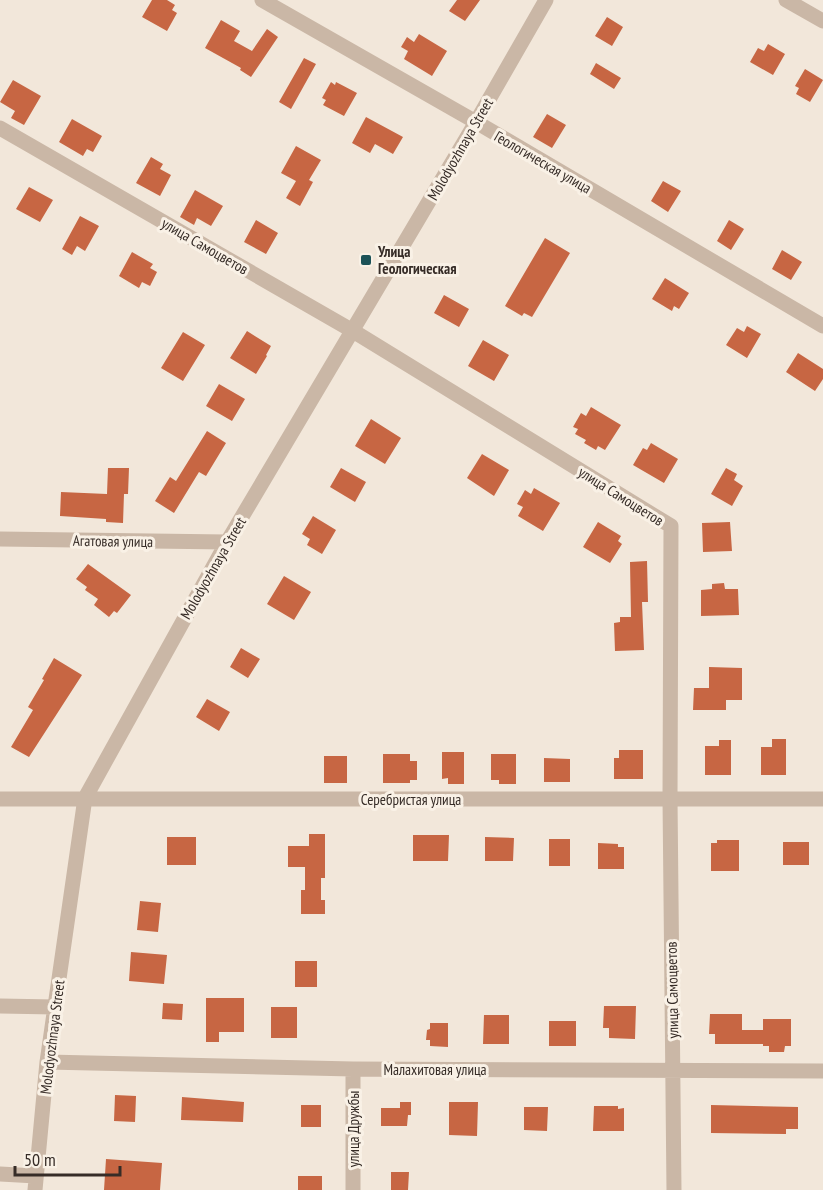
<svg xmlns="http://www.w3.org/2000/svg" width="823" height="1190" font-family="'PT Sans Narrow',sans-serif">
<rect width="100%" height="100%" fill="#f2e7da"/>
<!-- building -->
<path fill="#c76643" d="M152 0H167L175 5 172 10 177 13 167 31 142 17Z
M457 0H480L465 21 449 11Z
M607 17 623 27 612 46 595 36Z
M221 20 240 31 234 41 252 51 267 29 278 37 251 77 240 70 241 68 205 48Z
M419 34 447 51 432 76 404 59 408 51 401 47 407 37 414 42Z
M768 44 785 54 773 75 750 62 758 48 764 51Z
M304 58 316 64 291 109 279 102Z
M596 63 621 78 614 89 590 74Z
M805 69 823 80 810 102 796 94 799 88 795 86Z
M13 80 41 96 24 125 11 118 15 111 0 102Z
M331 82 335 85 336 82 357 93 344 116 323 105 326 100 322 98Z
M547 114 566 125 552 148 533 137Z
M366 117 403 137 393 154 375 144 370 153 352 143Z
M72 119 102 136 93 152 87 149 83 156 59 142Z
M296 146 321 160 309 180 313 182 300 206 286 198 296 181 281 173Z
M151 157 163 164 160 169 171 175 160 196 136 183Z
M663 181 681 191 668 212 651 201Z
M29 187 53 200 40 222 16 209Z
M195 190 223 206 211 226 197 218 194 225 180 217Z
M80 216 99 226 85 251 77 246 72 255 62 249Z
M256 220 278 233 266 254 244 242Z
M729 220 744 229 731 250 717 241Z
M545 238 570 253 532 317 524 313 522 316 505 306Z
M782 250 802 262 791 280 772 269Z
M132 252 153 264 150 268 157 272 150 286 142 282 139 288 119 276Z
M665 278 689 293 679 309 674 306 672 311 652 299Z
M444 295 469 309 459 327 434 313Z
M747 326 761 334 747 358 726 345 737 328 744 332Z
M247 331 271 346 266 355 267 356 256 374 230 358Z
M183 332 205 345 183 381 161 368Z
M483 340 509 355 494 381 468 366Z
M798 353 823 369V379L815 391 786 372Z
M219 384 245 399 232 421 206 406Z
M591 407 621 425 605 450 598 446 596 450 584 443 586 440 575 434 578 429 573 427 581 413 586 416Z
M371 419 401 438 385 464 355 446Z
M207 431 226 443 206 476 199 472 174 513 155 501 170 477 176 481Z
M651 443 678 459 664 483 633 465 643 448 647 450Z
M482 454 509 470 494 496 467 478Z
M108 468H129L128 494H124L123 523 106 522V519L60 516 61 492 107 494Z
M341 468 366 482 355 502 330 487Z
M726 468 737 474 734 480 743 486 732 506 711 494Z
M534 488 560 503 543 531 518 516 523 507 517 504 525 490 531 494Z
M313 516 336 530 322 554 307 545 310 539 302 534Z
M598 522 621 536 618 541 622 544 610 563 583 547Z
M730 522 732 551 703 552 702 523Z
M647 561 648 602H642L644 650 615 651 614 623 620 622V617H631L630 562Z
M88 564 131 595 117 613 114 611 109 617 94 605 98 599 85 590 87 587 76 579Z
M284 576 311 592 294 620 267 604Z
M724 583 725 589H738L739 615 701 616V590L712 589V584Z
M241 648 260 659 248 678 230 667Z
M54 658 82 675 29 757 11 747 33 710 28 707 44 680 42 679Z
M709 667 742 668V700H726V710H693L694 688H709Z
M207 699 230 712 219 731 196 717Z
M772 739H786V775H761V747H772Z
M719 740H731V775H705V746H719Z
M619 750H643V779H614V758H619Z
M442 752H464V784H448V778L442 779Z
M383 754H410V761H417V780H410V783H383Z
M491 754H516V784H499V780H491Z
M324 756H347V783H324Z
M544 758 570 759V782H544Z
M309 834H325V878H321V900H325V914H301V890H305V867H288V846H309Z
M413 835H449L448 861H413Z
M167 837H196V865H167Z
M485 837 514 838 513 861H485Z
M549 839H570V866H549Z
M717 840H739V871H711V843H717Z
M783 842H809V865H783Z
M598 843 618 844V847H624V869H598Z
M140 901 161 903 158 932 137 930Z
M131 952 167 955 164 984 129 981Z
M295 961H317V987H295Z
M206 998H244V1032H219V1042H206Z
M163 1003 183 1004 182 1020 162 1019Z
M604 1006H636L635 1039 609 1038V1028H603Z
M271 1007H297V1038H271Z
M710 1014H742V1030H763V1019H791V1046H785L784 1052H769V1046H763V1044H715V1034H709Z
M484 1015H509V1044H483Z
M549 1021H576V1046H549Z
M430 1023H448V1047L430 1046V1040H426L427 1030 430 1029Z
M115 1095 136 1096 135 1122 114 1121Z
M182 1097 244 1102 243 1122 181 1120Z
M400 1102H411V1115H408L407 1126H381V1108H400Z
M449 1102H478L477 1136 449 1135Z
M301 1105H321V1127H301Z
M711 1105 798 1107V1129H786V1134L711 1133Z
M594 1106H618V1109L624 1108V1131H593Z
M524 1107H548L547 1131 524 1130Z
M106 1159 162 1163 160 1190H104Z
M391 1172H409L408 1190H391Z
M298 1176H322V1190H298Z"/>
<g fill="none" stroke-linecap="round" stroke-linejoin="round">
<!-- minor -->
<path stroke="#cab7a6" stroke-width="15" d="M262 0 476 122 823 326
M786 0 823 21
M0 128 353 331 671 526 670 799 674 1190
M0 539 227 542
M0 799H823
M0 1006 55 1007
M47 1062 353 1069 823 1071
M0 1174 36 1176
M35 1190 47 1062 85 798 227 542 476 122 546 0
M353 1190V1069"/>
</g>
<!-- markers -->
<rect fill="#1c5257" stroke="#f9f1e6" stroke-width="2" x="360" y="254" width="12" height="12" rx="3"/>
<g text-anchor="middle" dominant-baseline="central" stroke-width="6" stroke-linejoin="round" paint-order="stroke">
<!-- street labels -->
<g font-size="15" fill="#362c27" stroke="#f9f1e6">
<text transform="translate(460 149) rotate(-60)">Molodyozhnaya Street</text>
<text transform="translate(543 162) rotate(30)">Геологическая улица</text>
<text transform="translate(205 246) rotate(30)">улица Самоцветов</text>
<text transform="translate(621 496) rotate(32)">улица Самоцветов</text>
<text transform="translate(113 541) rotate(1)">Агатовая улица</text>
<text transform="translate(213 568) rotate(-60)">Molodyozhnaya Street</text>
<text x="411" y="799">Серебристая улица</text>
<text transform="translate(672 990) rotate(-91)">улица Самоцветов</text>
<text transform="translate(52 1037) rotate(-83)">Molodyozhnaya Street</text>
<text x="435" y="1069">Малахитовая улица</text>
<text transform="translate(353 1129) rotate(-90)">улица Дружбы</text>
</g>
<!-- poi labels -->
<g font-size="15" font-weight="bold" fill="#362c27" stroke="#f9f1e6" text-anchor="start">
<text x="378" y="251">Улица<tspan x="378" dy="17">Геологическая</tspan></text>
</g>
</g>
<!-- scale -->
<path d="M15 1166v9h105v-9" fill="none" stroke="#362c27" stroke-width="3"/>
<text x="24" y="1166" font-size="18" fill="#362c27" stroke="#f9f1e6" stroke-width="4.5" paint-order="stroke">50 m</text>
</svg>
